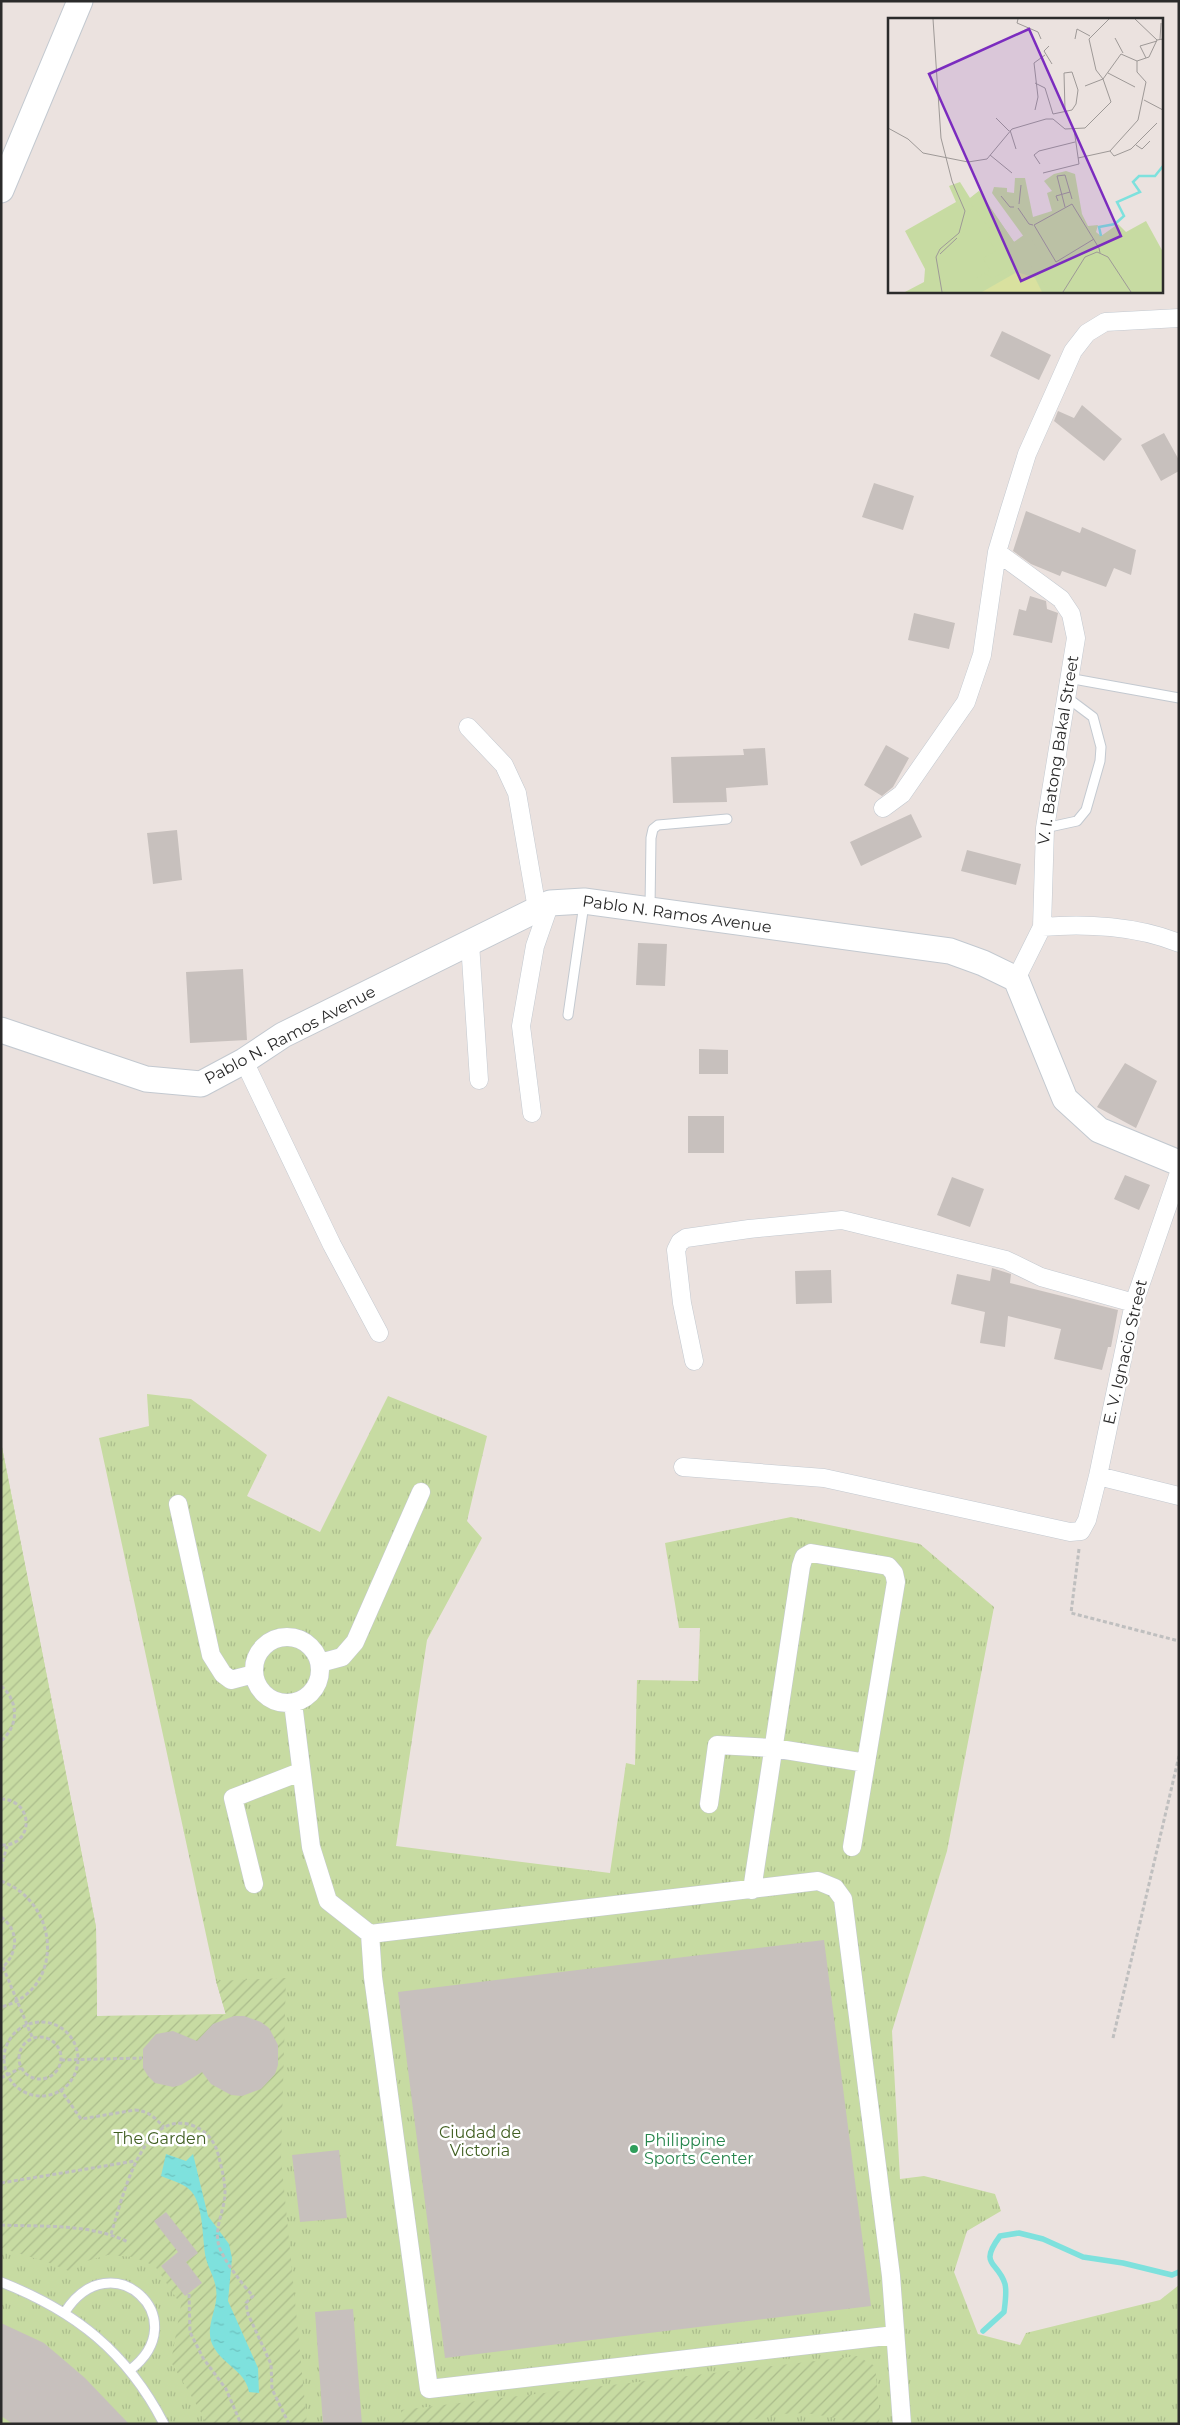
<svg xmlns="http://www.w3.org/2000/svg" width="1180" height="2425" font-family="Montserrat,sans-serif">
<defs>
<pattern id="park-tufts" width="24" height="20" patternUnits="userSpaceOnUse" patternTransform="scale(1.25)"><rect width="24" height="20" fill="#c7dba2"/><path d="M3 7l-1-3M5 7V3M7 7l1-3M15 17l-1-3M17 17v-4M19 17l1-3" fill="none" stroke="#abbc8c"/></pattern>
<pattern id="garden-furrows" width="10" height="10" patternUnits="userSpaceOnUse" patternTransform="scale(1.25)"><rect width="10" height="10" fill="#c7dba2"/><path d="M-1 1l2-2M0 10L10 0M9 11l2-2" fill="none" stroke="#abbc8c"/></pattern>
<pattern id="water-ripples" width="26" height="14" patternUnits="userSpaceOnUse" patternTransform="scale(1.25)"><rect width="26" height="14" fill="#7ee1dd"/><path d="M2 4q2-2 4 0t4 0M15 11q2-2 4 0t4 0" fill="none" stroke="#6dc1be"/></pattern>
</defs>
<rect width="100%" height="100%" fill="#ebe2df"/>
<!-- park -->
<path fill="url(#park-tufts)" d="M147 1394 191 1399 267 1455 247 1496 320 1532 388 1396 487 1436 467 1521 482 1538 427 1640 396 1846 610 1873 626 1763 635 1765 637 1680 698 1681 700 1628H679L665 1543 791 1517 920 1544 994 1607 947 1851 892 2031 900 2179 924 2176 995 2194 1001 2211 967 2231 954 2272 978 2334 1020 2345 1026 2333 1160 2300 1179 2285V2424H1V1442L96 1927 97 2016 226 2014 216 1981 99 1438 149 1426Z"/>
<!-- garden -->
<path fill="url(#garden-furrows)" d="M1 1442 96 1927 97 2016 226 2015 216 1981 286 1978 281 2158 307 2424H206L202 2414 171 2362 181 2305 155 2266 133 2257 108 2255 87 2261 71 2272 47 2262 1 2248Z
M857 2356 875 2366 880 2417 878 2424C855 2424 835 2417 812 2414 787 2411 762 2417 739 2424H402L401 2410Z"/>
<!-- water -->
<path fill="url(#water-ripples)" d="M166 2154 186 2161 193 2154 208 2216 229 2244 232 2258 228 2301 258 2368 259 2393 249 2392C246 2370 218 2363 211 2341 206 2323 219 2307 216 2289 215 2279 209 2269 206 2259 202 2239 204 2213 194 2195 188 2184 172 2181 161 2176Z"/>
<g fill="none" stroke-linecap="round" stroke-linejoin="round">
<!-- stream -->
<path stroke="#7ee1dd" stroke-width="5.5" d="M983 2331 1004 2312C1005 2304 1007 2292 1005 2284 998 2261 978 2266 1000 2236L1019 2233 1043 2239 1083 2257 1123 2263 1172 2275 1179 2272"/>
</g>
<!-- building -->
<path fill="#c7c0bd" d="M1002 331 1051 355 1039 380 990 356Z
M1082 405 1122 439 1104 461 1054 421 1058 411 1074 418Z
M1164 433 1179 460V471L1161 481 1141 445Z
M874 483 914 496 903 530 862 517Z
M1026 511 1080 533 1082 527 1136 550 1131 575 1114 568 1106 587 1062 571 1060 576 1031 564 1013 551Z
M1030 596 1046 601 1047 609 1058 613 1052 643 1013 635 1019 609 1026 611Z
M914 613 955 623 949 649 908 640Z
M886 745 909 758 893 787 882 796 864 785Z
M765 748 768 785 726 788 727 802 673 803 671 757 744 755 743 749Z
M911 814 922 837 861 866 850 842Z
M177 830 182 880 153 884 147 833Z
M967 850 1021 864 1016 885 961 871Z
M638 943 667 944 665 986 636 985Z
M243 969 247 1040 190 1043 186 972Z
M699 1049 728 1050V1074H699Z
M1125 1063 1157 1081 1136 1128 1097 1107Z
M688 1116H724V1153H688Z
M1125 1175 1150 1185 1139 1210 1114 1199Z
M952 1177 984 1189 970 1227 937 1215Z
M992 1268 1011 1274 1010 1283 1118 1310 1111 1347H1108L1102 1370 1054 1359 1061 1329 1008 1316 1005 1347 980 1343 985 1312 951 1304 957 1274 990 1281Z
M831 1270 832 1303 796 1304 795 1271Z
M824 1940 871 2306 445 2358 398 1992Z
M234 2016H244L261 2022 269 2028 278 2045V2065L275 2074 261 2089 242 2096 231 2095 211 2084 202 2072 181 2085 173 2087 155 2083 148 2076 143 2068V2049L156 2034 173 2031 197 2041 213 2024Z
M339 2150 347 2218 300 2222 292 2155Z
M166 2212 198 2253 186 2262 202 2283 185 2296 161 2266 178 2252 154 2221Z
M353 2309 362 2424H323L315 2312Z
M1 2323 44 2343 85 2378 129 2424H13L1 2416Z"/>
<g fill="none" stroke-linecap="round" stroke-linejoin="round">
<!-- lane casing -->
<g stroke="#c3c9d0" stroke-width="11">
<path id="lane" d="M1068 678 1179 698
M1045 828 1077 821 1086 810 1100 761 1101 747 1093 717 1065 696
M650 907 651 838 653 829 658 825 727 819
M568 1015 584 904
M1 2282C75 2311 127 2352 164 2424
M65 2312C111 2240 197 2319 130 2370"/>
</g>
<!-- street casing -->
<g stroke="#c3c9d0" stroke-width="19">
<path id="street" d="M997 552 1061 599 1071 614 1076 638 1045 828 1042 927 1016 979
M468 727 504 765 517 793 537 909
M883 808 902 794 966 702 982 655 997 552 1009 512 1027 454 1073 351 1087 333 1105 322 1179 318
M1042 927C1085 923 1137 926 1179 943
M470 943 479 1080
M244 1061 332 1245 379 1333
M532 1113 521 1026 535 946 550 903
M694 1361 682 1303 676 1250 680 1242 686 1238 749 1229 842 1220 1006 1260 1041 1277 1134 1303
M683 1467 824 1478 1070 1532 1081 1531 1087 1520 1098 1476 1134 1303 1179 1173
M1098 1476 1179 1496
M178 1504 211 1655 223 1674 231 1680 254 1674
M254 1670a33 33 0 1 1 66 0a33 33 0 1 1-66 0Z
M320 1663 342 1657 355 1642 421 1492
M293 1703 311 1847 328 1901 370 1934
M709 1804 717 1745 773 1748 866 1763
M254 1884 233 1798 300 1772
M752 1890 801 1566 804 1557 811 1553 888 1566 894 1573 896 1582 852 1847
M895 2335 429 2389 373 1977 370 1934 818 1881 835 1888 843 1899 891 2276 902 2424"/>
</g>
<!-- secondary casing -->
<g stroke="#c3c9d0" stroke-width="27">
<path id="secondary" d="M1 190 80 1
M1 1030 146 1079 201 1084 244 1061 283 1035 550 903 584 901 950 951 983 963 1016 979 1065 1099 1099 1130 1179 1163"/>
</g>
<!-- path -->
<path stroke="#bfbfbf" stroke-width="3" stroke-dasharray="4 2.5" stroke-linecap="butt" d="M1079 1549 1071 1613 1179 1641
M1 1686C19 1701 19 1726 1 1741
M1 1799C35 1800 34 1847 1 1845
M1 1868 7 1846
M1 1881C61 1903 65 1991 1 2007
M1 1917C20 1931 18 1953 2 1968
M3 1967 33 2039
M4 2059a37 37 0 1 1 74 0a37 37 0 1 1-74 0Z
M19 2058a21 21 0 1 1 42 0a21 21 0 1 1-42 0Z
M1113 2038 1179 1756
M61 2060 142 2058
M1 2078 21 2068
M60 2089 81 2119 135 2110C149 2111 155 2118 164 2127
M1 2183 135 2161
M1 2225C43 2227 89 2223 128 2242
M111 2234C122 2201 141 2109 191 2125 207 2130 216 2143 219 2158 222 2169 225 2182 225 2192 225 2212 212 2229 220 2249 226 2263 242 2284 253 2296L246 2303 248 2314 271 2364 272 2389 289 2424
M189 2294 190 2332 203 2358 226 2389 241 2424"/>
<!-- lane -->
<use href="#lane" stroke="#fff" stroke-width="9"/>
<!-- street -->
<use href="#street" stroke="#fff" stroke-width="18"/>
<!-- secondary -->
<use href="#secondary" stroke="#fff" stroke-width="25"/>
</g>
<!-- markers -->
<circle fill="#2e9e5b" stroke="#fff" stroke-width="2" cx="634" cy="2149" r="5"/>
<g text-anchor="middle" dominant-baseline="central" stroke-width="5" stroke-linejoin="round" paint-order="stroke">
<!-- street labels -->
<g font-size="16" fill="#2b2b2b" stroke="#fff">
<text transform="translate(1058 750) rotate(-81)">V. I. Batong Bakal Street</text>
<text transform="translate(677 914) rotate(8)">Pablo N. Ramos Avenue</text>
<text transform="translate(290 1035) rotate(-28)">Pablo N. Ramos Avenue</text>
<text transform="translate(1125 1352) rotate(-77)">E. V. Ignacio Street</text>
</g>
<!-- park labels -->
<g font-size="16" fill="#426023" stroke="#fff">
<text x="480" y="2132">Ciudad de<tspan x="480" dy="18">Victoria</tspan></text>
<text x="160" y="2138">The Garden</text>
</g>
<!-- leisure labels -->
<g font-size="16" fill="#27864d" stroke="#fff" text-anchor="start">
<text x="644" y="2140">Philippine<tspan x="644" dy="18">Sports Center</tspan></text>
</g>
</g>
<!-- overview -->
<g transform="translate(888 18)">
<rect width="275" height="275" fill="#ebe2df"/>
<path d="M178 153 187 156 194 196 200 208 210 207 208 214 213 218 230 206 238 214 258 203 275 234V274H17L36 264 37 251 17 213 68 184 61 168 72 164 82 180 91 173 126 224 136 219 104 175 106 169 119 170V174L126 175 127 160H137L145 199 164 193 159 175 164 173 156 163 166 156Z" fill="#c7dba2"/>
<path d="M91 173 126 224 140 214 160 253 203 225 207 230 193 238 172 271 158 269 140 244 104 260 98 256 88 260 102 252 95 240 108 233 100 220 106 216 80 182Z" fill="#c7dba2"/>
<path d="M129 254 147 260 154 274H94Z" fill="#d9e19f"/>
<path fill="none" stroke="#7ee1dd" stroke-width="2.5" d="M213 218 211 209 227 206 236 198 229 184 252 174 245 164 251 158H267L275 148"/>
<path fill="none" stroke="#9e9997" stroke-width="1" d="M45 1 53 120 64 163 77 193 71 215 52 231 48 239 54 274M130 1 129 5 150 14 153 21M247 1 269 22 275 21M227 20 235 35M187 21 189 11 202 18M272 21 273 5M161 28 156 33 164 46M258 40 252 28 269 23M220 55 247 69M147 65 157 70 165 96M197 68 215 61 233 36 249 43 261 39 269 22M256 82 275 92M147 92 150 79 146 45 157 37M165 96 184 92 188 86 190 72 184 54 176 55 177 92M108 100 121 113M0 110 20 121 35 135 80 144 99 141 124 111 158 101H165L177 111 197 110 223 84 215 61 208 52 201 21 221 1M122 112 128 131M248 127 254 131 262 123M222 133 226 138 243 131 269 105M102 137 124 155M190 140 222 133 250 102 258 64 249 54V43M152 146 146 137 151 133 187 124M155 155 191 146 186 111M113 178 122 189H126M170 183 168 178 182 174M131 186 133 167M177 189 169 158 177 157 184 181M130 190 141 206 145 207M206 221 168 244 146 207 184 186 203 217 211 230 212 235M52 236 69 220M175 274 197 239 209 234 220 239 243 274"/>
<path fill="#7b2cbf" fill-opacity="0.15" stroke="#7b2cbf" stroke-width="2.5" d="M141 11 233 218 133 263 41 56Z"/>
<rect width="275" height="275" fill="none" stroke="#2b2b2b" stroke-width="2.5"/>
</g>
<!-- border -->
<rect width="1180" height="2425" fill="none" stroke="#2b2b2b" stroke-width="5"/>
</svg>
